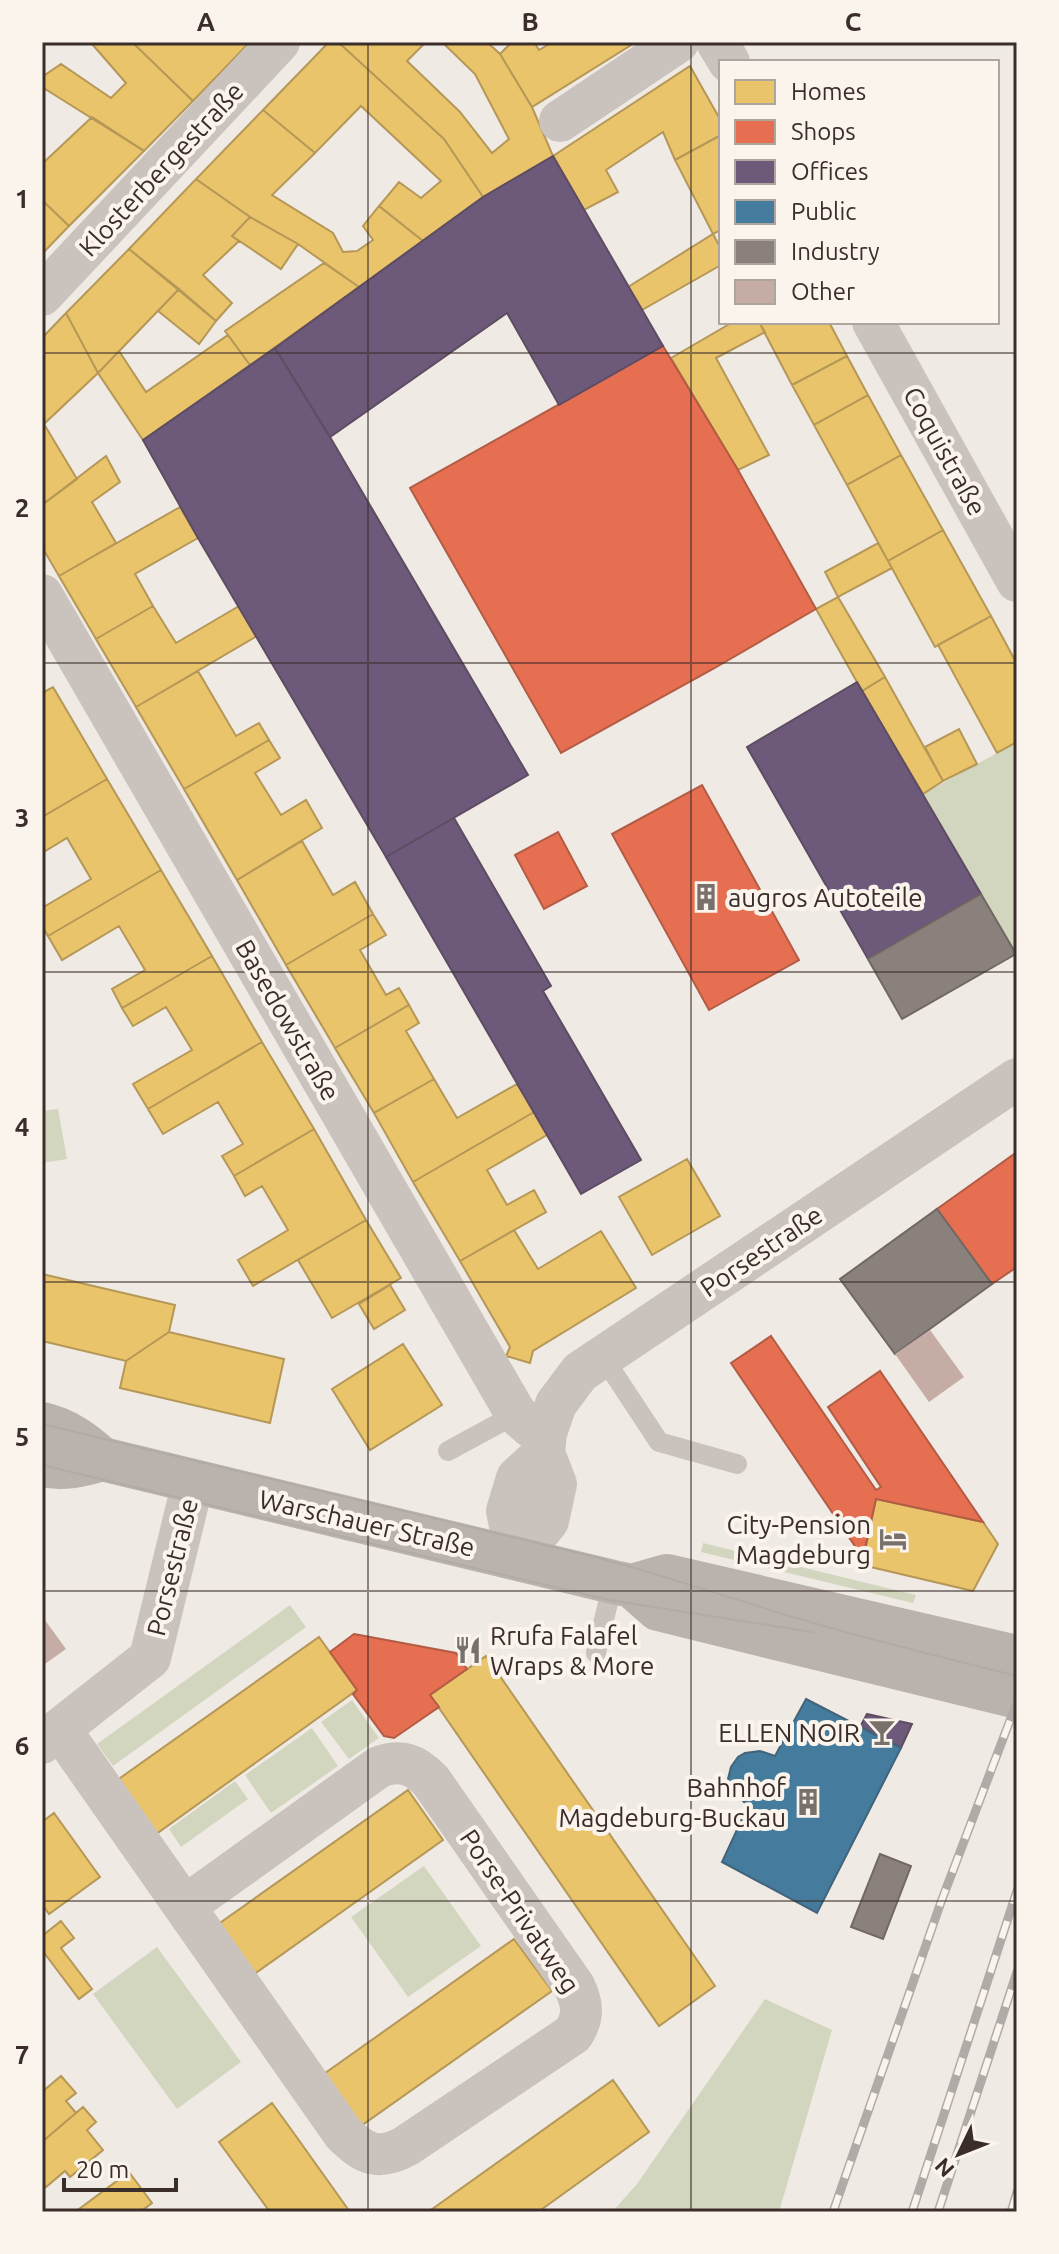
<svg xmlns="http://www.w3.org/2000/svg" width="1059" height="2254" font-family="Ubuntu,sans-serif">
<rect width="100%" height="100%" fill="#f0eae5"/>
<!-- green -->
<path fill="#d3d6be" d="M1017 742V956L923 794Z
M58 1109 67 1159 42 1163V1111Z
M703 1543 916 1595 913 1603 701 1552Z
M290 1605 306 1627 113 1766 97 1744Z
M352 1700 379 1738 349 1759 321 1722Z
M312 1728 338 1766 271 1813 245 1775Z
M235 1781 248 1799 181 1847 169 1829Z
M424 1866 481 1946 408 1997 351 1917Z
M157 1947 241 2062 177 2109 93 1994Z
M765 1999 832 2030 779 2212H612L637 2184Z"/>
<!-- homes -->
<path fill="#e9c46a" stroke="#b59757" stroke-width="2" d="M94 42H132L193 101 144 151 42 87V77L61 64 111 98 126 83 92 44Z
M132 42H250L193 101Z
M329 42H338L444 139 483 197 423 241 379 206 399 182 421 198 441 181 361 106 315 153 263 110Z
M338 42H426L407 61 460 112 492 153 509 139 475 74 442 42H487L500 54 532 107 553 156 483 197 444 139Z
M512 42H534L539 50 553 42H636L532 107 500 54Z
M690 66 721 121V135L675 160 663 132 606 170 618 192 584 210 553 156Z
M263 110 315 153 272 195 333 233 343 252 357 251 373 240 363 226 379 206 423 241 359 287 298 244 250 217 196 179Z
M92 117 144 151 69 226 42 200V164Z
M721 135V230L713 234 675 160Z
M196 179 250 217 232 236 239 241 203 275 232 303 216 321 129 249Z
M42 200 69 226 42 254Z
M250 217 298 244 281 269 232 236Z
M713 234 721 249V265L642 310 628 287Z
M129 249 179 289 98 373 66 313Z
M324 263 359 287 250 365 225 331Z
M179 289 216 321 199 344 158 311Z
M66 313 98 373 44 424 77 479 42 505V338Z
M733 322H759L765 332 716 358 769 455 738 470 671 358Z
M759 322H829L847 356 792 385Z
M228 335 250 365 143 440 98 373 119 351 146 392Z
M847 356 868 395 814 425 792 385Z
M868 395 901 455 847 485 814 425Z
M901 455 943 530 888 561 847 485Z
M106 456 120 482 92 502 116 543 59 576 42 547V505Z
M180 507 198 538 135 574 153 606 96 639 59 576Z
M943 530 991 616 935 647 888 561Z
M878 543 892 568 838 597 825 572Z
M838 597 885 677 862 691 816 609Z
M153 606 176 643 239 606 257 636 136 707 96 639Z
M991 616 1017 664V742L997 753 938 645Z
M198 671 236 736 259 723 269 740 184 789 136 707Z
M885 677 943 781 923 794 862 691Z
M53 687 107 779 42 817V693Z
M959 729 977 764 943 781 925 747Z
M269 740 280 758 255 773 281 815 306 800 322 828 237 880 184 789Z
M107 779 161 870 48 936 42 926V908L91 879 67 838 42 853V817Z
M302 841 333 895 355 882 373 914 286 965 237 880Z
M161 870 212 956 122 1008 112 989 145 970 119 926 62 960 48 936Z
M373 914 386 935 360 950 386 995 399 988 409 1005 335 1048 286 965Z
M212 956 262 1042 148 1109 133 1084 192 1050 166 1007 133 1026 122 1008Z
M409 1005 419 1023 406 1031 434 1079 374 1113 335 1048Z
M262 1042 314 1129 234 1176 222 1156 243 1144 218 1102 163 1134 148 1109Z
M434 1079 457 1118 517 1084 534 1112 413 1182 374 1113Z
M534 1112 547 1135 487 1170 507 1205 534 1190 546 1212 460 1261 413 1182Z
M314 1129 366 1220 253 1286 238 1260 288 1230 262 1186 245 1196 234 1176Z
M687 1159 720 1216 652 1255 619 1197Z
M366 1220 401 1278 332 1318 298 1260Z
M514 1230 538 1269 601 1231 636 1288 533 1351 530 1363 506 1356 510 1347 460 1261Z
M42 1274 175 1305 169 1332 126 1361 42 1341Z
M390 1285 405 1310 374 1329 359 1304Z
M169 1332 284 1359 270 1423 120 1388 126 1361Z
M403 1344 442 1405 370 1450 332 1389Z
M876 1499 983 1522 998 1544 973 1591 862 1565Z
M319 1637 357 1690 152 1837 113 1783Z
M486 1656 715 1986 659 2026 430 1695Z
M408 1790 443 1840 253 1975 217 1925Z
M54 1813 100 1877 49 1914 42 1904V1822Z
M61 1921 74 1938 61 1948 92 1989 79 1999 42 1950V1936Z
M514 1939 552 1991 358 2128 321 2076Z
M61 2076 76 2093 66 2101 76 2113 42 2142V2092Z
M613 2080 649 2132 538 2212H428Z
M272 2103 293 2132 350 2212H270L219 2142Z
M83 2107 96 2122 87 2130 103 2150 70 2177 65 2171 46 2187 42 2182V2142Z
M129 2172 152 2203 140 2212H75Z"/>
<!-- shops -->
<path fill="#e76f51" stroke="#b35c45" stroke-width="2" d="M663 346 738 470 816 609 713 669 561 753 410 488Z
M702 785 799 960 709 1010 612 834Z
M558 832 587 886 544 909 515 855Z
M1017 1152V1267L992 1284 937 1209Z
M771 1336 876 1490 881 1487 828 1407 880 1371 983 1522 876 1499 863 1558 731 1363Z
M354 1634 456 1653 467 1669 430 1695 439 1707 394 1738 384 1736 353 1694 357 1690 330 1652Z"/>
<!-- offices -->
<path fill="#6d597a" stroke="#5e4c62" stroke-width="2" d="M553 156 663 346 559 405 507 313 330 437 275 348 483 197Z
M275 348 330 437 528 775 386 857 198 538 143 440Z
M857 682 981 894 868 959 747 747Z
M454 818 551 986 543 991 641 1160 581 1194 386 857Z
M867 1714 912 1724 901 1748 860 1727Z"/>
<!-- public -->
<path fill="#457b9d" stroke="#42647a" stroke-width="2" d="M806 1699 901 1748 817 1913 722 1862 748 1806 733 1791 728 1779 731 1767 738 1757 745 1753 760 1751 775 1756Z"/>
<!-- industry -->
<path fill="#8a817c" stroke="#726863" stroke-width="2" d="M981 894 1016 954 902 1019 868 959Z
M937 1209 992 1284 895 1354 840 1279Z
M880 1854 911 1866 883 1939 851 1927Z"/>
<!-- building -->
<path fill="#c5aca5" d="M930 1330 964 1377 929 1402 895 1354Z
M42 1616 66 1649 42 1666Z"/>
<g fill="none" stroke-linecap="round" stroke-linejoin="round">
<!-- lane -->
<path stroke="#c9c2bd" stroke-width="20" d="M603 1357 659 1442 737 1464
M448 1451 516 1414
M596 1653 613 1582"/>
<!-- street -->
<path stroke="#c9c2bd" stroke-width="42" d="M717 42 729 62
M560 121 678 42
M42 295 279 42
M873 322 1017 581
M42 595 516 1414 531 1427 546 1433
M517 1559 548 1521 556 1484 544 1453 546 1433 556 1404 580 1372 1017 1079
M517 1559 507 1511 517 1478 544 1453
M60 1729 343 2133C364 2155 379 2161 406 2146L573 2034C584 2017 583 2004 574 1986L431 1781C415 1764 401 1759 379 1767L185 1906
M42 1743 150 1658 193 1482"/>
<!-- secondary -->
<path stroke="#bab2ad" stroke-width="44" d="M42 1424C67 1430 83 1442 102 1459
M42 1465C62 1470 83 1465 102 1459L613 1582 632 1586 667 1576 1017 1657
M632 1586 658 1609 1017 1697"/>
<!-- tram -->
<path stroke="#b1aba7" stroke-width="2" d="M42 1424 595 1557C667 1576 738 1601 810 1622 879 1642 948 1659 1017 1676
M42 1465 609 1600 812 1632"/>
<!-- rail casing -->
<g stroke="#b1aba7" stroke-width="9">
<path id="rail" d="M833 2212 941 1902 1017 1702
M912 2212 1017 1891
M938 2212 1017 1972
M1011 2212 1017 2192"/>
</g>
<!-- rail -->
<use href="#rail" stroke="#fbf4ed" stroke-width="6" stroke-dasharray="18" stroke-linecap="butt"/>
</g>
<!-- grid -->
<path fill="none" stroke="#3b2e2a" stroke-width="2" stroke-opacity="0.55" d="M368 42V2212M691 42V2212M42 353H1017M42 663H1017M42 972H1017M42 1282H1017M42 1591H1017M42 1901H1017"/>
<!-- icons -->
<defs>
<g id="building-bare" transform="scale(2.16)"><path d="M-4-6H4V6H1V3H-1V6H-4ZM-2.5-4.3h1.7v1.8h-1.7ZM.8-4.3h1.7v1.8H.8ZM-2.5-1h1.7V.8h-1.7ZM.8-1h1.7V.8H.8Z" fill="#7a706b" stroke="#fbf4ed" stroke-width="2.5" paint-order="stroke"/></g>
<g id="hotel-bare" transform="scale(2.16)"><path d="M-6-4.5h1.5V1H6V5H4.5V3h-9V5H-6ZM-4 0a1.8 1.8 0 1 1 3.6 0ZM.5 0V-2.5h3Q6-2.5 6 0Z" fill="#7a706b" stroke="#fbf4ed" stroke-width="2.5" paint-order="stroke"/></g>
<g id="restaurant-bare" transform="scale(2.16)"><path d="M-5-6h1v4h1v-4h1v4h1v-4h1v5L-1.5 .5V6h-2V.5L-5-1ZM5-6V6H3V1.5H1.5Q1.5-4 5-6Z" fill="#7a706b" stroke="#fbf4ed" stroke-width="2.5" paint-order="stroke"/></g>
<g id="bar-bare" transform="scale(2.16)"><path d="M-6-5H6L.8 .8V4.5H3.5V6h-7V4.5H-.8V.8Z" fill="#7a706b" stroke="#fbf4ed" stroke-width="2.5" paint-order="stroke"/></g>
</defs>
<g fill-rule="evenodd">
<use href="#building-bare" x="706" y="897"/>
<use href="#hotel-bare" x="893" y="1539"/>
<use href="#restaurant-bare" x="468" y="1650"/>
<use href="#bar-bare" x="882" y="1732"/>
<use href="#building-bare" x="808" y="1802"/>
</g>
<g text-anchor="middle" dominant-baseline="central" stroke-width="8" stroke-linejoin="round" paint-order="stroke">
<!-- street labels -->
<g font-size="26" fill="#3b2e2a" stroke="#fbf4ed">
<text transform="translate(161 169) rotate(-47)">Klosterbergestraße</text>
<text transform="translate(945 451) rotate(61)">Coquistraße</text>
<text transform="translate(288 1020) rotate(60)">Basedowstraße</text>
<text transform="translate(761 1251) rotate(-34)">Porsestraße</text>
<text transform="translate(367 1523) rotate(13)">Warschauer Straße</text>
<text transform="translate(172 1567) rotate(-76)">Porsestraße</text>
<text transform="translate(520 1911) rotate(56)">Porse-Privatweg</text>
</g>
<!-- poi labels -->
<g font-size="26" fill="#3b2e2a" stroke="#fbf4ed" text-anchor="end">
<text x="728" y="897" text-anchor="start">augros Autoteile</text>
<text x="871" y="1524">City-Pension<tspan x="871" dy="30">Magdeburg</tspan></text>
<text x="490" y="1635" text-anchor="start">Rrufa Falafel<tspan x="490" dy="30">Wraps &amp; More</tspan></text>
<text x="860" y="1732">ELLEN NOIR</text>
<text x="786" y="1787">Bahnhof<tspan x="786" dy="30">Magdeburg-Buckau</tspan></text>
</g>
</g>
<!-- border -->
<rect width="1059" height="2254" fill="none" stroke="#fbf4ed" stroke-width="88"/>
<!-- legend -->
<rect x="719" y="60" width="280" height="264" fill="#fbf4ed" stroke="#aea59f" stroke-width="2"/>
<rect x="735" y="80" width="40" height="24" fill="#e9c46a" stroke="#aea59f" stroke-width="2"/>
<text x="791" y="100" font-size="24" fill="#3b2e2a">Homes</text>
<rect x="735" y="120" width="40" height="24" fill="#e76f51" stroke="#aea59f" stroke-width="2"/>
<text x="791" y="140" font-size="24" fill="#3b2e2a">Shops</text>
<rect x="735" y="160" width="40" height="24" fill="#6d597a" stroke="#aea59f" stroke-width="2"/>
<text x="791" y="180" font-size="24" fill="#3b2e2a">Offices</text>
<rect x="735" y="200" width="40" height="24" fill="#457b9d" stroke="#aea59f" stroke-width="2"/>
<text x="791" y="220" font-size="24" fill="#3b2e2a">Public</text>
<rect x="735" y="240" width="40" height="24" fill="#8a817c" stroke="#aea59f" stroke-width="2"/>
<text x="791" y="260" font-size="24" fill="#3b2e2a">Industry</text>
<rect x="735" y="280" width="40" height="24" fill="#c5aca5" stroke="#aea59f" stroke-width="2"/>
<text x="791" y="300" font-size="24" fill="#3b2e2a">Other</text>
<!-- north arrow -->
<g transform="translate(959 2154) rotate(227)" stroke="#fbf4ed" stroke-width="6" paint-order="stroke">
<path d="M0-6L14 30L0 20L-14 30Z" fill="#3b2e2a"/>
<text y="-12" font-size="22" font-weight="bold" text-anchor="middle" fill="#3b2e2a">N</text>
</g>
<!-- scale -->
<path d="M64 2178v12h112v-12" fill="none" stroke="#3b2e2a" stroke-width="4"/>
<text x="76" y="2178" font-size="24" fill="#3b2e2a" stroke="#fbf4ed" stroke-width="6" paint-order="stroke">20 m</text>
<rect x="44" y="44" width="971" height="2166" fill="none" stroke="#3b2e2a" stroke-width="3"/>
<g font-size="26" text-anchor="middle" font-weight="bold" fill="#3b2e2a">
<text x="206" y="31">A</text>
<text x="530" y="31">B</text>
<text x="853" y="31">C</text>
<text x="22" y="208">1</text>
<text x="22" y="517">2</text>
<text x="22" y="827">3</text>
<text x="22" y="1136">4</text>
<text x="22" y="1446">5</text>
<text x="22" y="1755">6</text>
<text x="22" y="2064">7</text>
</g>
</svg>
